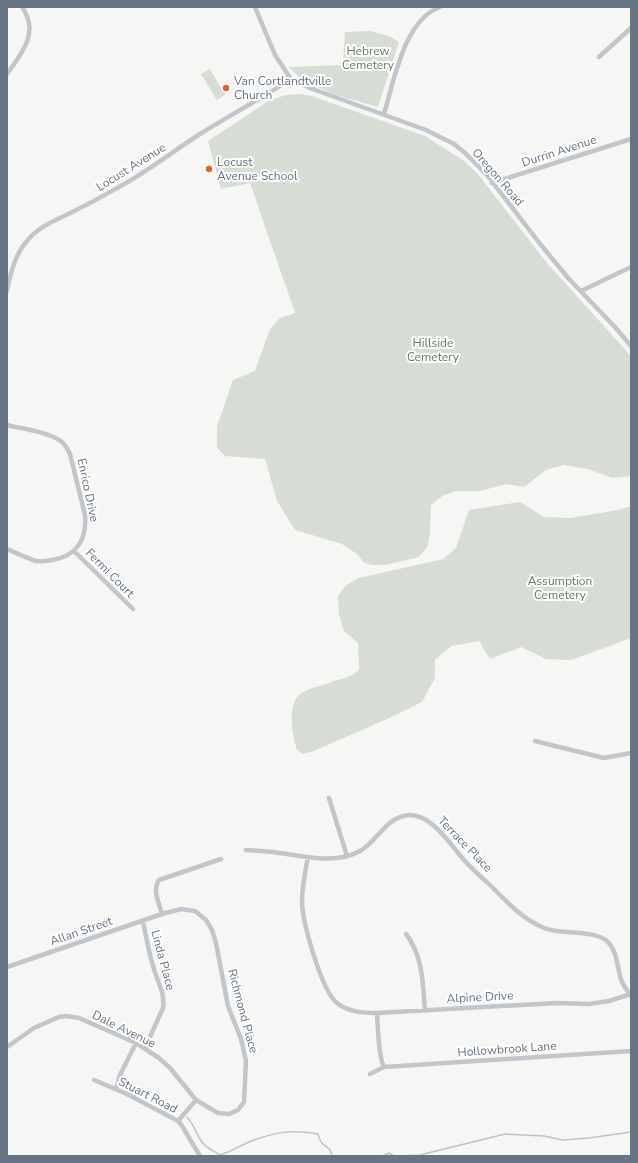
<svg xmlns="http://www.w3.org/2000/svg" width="638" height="1163" font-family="'Nunito Sans',sans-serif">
<rect width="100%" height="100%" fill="#f6f7f4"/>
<!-- green -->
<path fill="#d7ddd5" d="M371 31 391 37 399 42 378 107C347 98 313 91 288 67L343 65 345 32Z
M210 69 225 95 217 100 201 74Z
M300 94 312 96 425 136 464 161 477 173 547 263 631 356V476L612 478 588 469 564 465 546 470 524 487 506 484 480 491H456L442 496 431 505 430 531 428 546 419 557 385 565H371L363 562 357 554 342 544 295 530 277 501 265 459 225 456 217 448V426L233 380 255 371 270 329 280 318 295 313 250 183 221 189 208 141 270 100 286 95Z
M520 502 544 517 570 518 618 510 631 506V638L571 660 546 659 521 647 490 659 479 641 451 646 435 660V678L422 702 396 715 314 751 303 754 297 750C292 734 285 700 305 691 314 687 325 685 334 681 344 678 352 677 359 670L358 643 344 631 339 615 338 596 346 585 359 578 443 559 456 548 469 510Z"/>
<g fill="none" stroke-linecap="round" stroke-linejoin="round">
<!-- stream -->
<path stroke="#bac4c9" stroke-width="1.5" d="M187 1117C194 1124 196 1134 202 1142 206 1148 214 1151 220 1155 231 1152 239 1146 249 1142 275 1132 291 1129 318 1134 319 1137 320 1141 322 1143 327 1148 331 1148 332 1156
M382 1156 389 1153 394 1156
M398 1156 420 1155 505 1134 544 1136 563 1140 589 1138 631 1132"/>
<!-- minor -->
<path stroke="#c2c5c9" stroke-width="4.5" d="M255 7 275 55 291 79 310 88 426 130 454 144 465 153 487 175 541 245 569 279 615 327 631 346
M599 57 631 28
M7 74C22 53 40 32 22 7
M384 114C394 81 404 20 440 7
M492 183 631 139
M7 291C10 274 15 254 27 241 41 224 60 219 78 209 95 201 110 192 126 183 152 168 175 150 200 134 230 115 261 99 291 79
M581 291 631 267
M7 425C23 429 51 432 63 443 66 446 68 450 70 454L85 515C87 539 77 556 52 560 47 561 42 562 36 561 27 558 16 553 7 549
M74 551 133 609
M535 741 604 758 631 753
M329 798 347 856
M246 850C257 851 268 851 279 853 305 856 335 865 360 851 378 841 386 816 410 815 432 815 450 844 464 860 472 869 481 877 490 885 507 902 521 918 544 928 560 935 595 929 608 942 618 952 617 970 622 982 624 986 627 990 630 995
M308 857C305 872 302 887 302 903 303 923 321 990 337 1003 348 1012 363 1013 377 1013L557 1003 589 1004 609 1001 631 994
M162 914C159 903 152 890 159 880L221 859
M143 921C146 937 149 954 154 969 158 983 165 993 163 1008L145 1048
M406 934C423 956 423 984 425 1011
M7 967 162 914 181 909 195 911 206 920 212 930 216 943 228 1006 241 1039 246 1061 244 1102 238 1110 229 1114 218 1113 196 1100 170 1068 159 1058 136 1043 79 1018 66 1016 59 1017 34 1028 7 1047
M377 1013C378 1027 378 1056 384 1067
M370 1074 384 1067 631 1051
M94 1080 127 1094 178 1121 182 1126 200 1156
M116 1089 120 1075 136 1043
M178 1121 196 1100"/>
</g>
<!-- markers -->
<g fill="#dd662d" stroke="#fff" stroke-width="1.5">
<circle cx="226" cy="88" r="4"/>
<circle cx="209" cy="169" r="4"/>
</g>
<g text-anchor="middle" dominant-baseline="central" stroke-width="4" stroke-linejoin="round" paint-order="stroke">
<!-- park labels -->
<g font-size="12" fill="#687b65" stroke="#fff">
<text x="368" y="51">Hebrew<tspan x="368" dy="14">Cemetery</tspan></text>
<text x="433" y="343">Hillside<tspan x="433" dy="14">Cemetery</tspan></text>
<text x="560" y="581">Assumption<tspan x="560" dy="14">Cemetery</tspan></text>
</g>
<!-- poi labels -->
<g font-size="12" fill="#677484" stroke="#fff" text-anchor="start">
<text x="234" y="81">Van Cortlandtville<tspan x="234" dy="14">Church</tspan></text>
<text x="217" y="162">Locust<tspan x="217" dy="14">Avenue School</tspan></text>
</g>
<!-- street labels -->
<g font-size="12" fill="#677484" stroke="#fff">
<text transform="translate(559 151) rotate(-18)">Durrin Avenue</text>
<text transform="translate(131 167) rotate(-32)">Locust Avenue</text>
<text transform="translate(498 177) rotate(49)">Oregon Road</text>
<text transform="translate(88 490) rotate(78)">Enrico Drive</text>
<text transform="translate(110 573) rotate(45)">Fermi Court</text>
<text transform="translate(465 844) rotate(46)">Terrace Place</text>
<text transform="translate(81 931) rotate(-19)">Allan Street</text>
<text transform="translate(163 960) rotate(75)">Linda Place</text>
<text transform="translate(480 997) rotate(-3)">Alpine Drive</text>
<text transform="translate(243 1011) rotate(75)">Richmond Place</text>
<text transform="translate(124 1029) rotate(26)">Dale Avenue</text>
<text transform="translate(507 1049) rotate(-4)">Hollowbrook Lane</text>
<text transform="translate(148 1095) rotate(27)">Stuart Road</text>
</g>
</g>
<!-- border -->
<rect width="638" height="1163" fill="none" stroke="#677484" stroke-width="16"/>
</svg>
